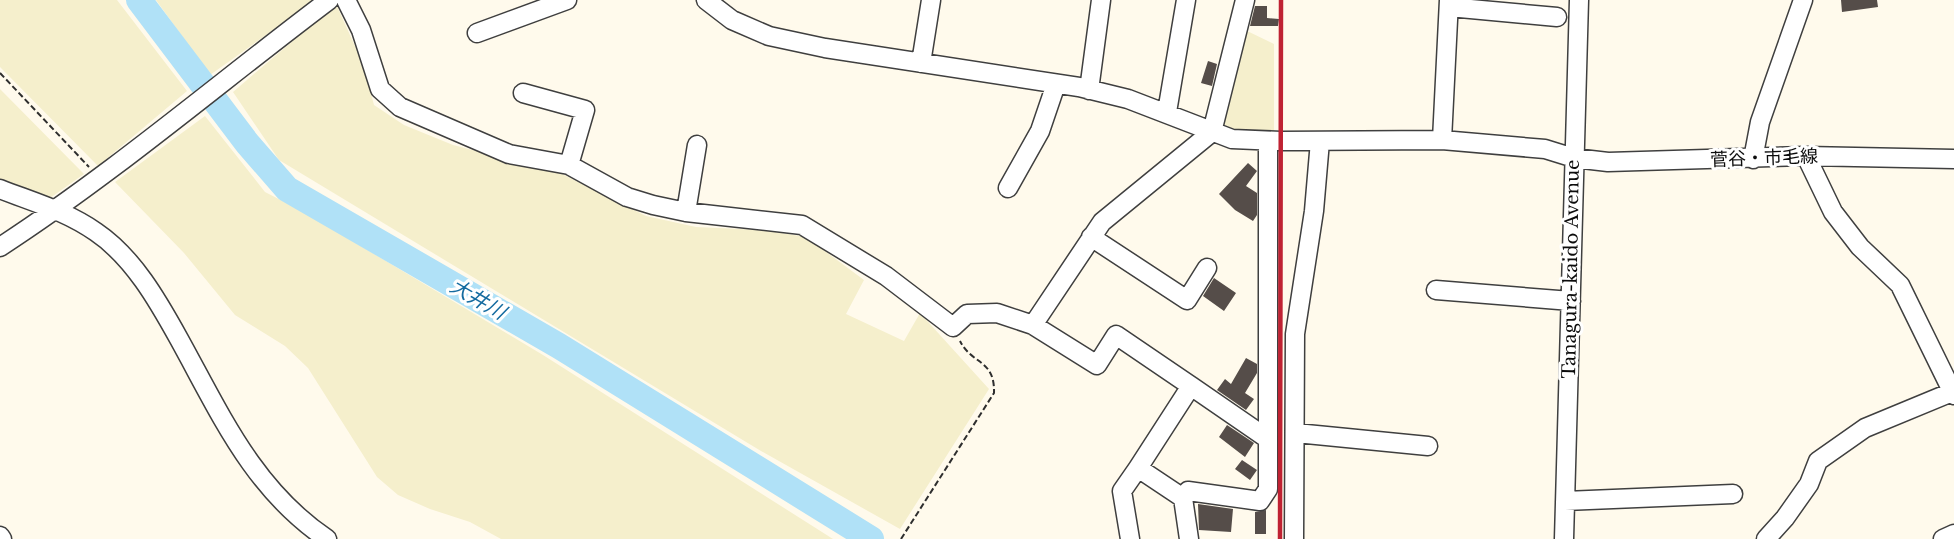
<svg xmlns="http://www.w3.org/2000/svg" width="1954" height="539" font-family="'Libre Baskerville','Noto Sans JP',serif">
<rect width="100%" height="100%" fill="#fffaec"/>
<!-- farmland -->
<path fill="#f5efcc" d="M0 0H117L187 91 98 166 0 67Z
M156 0H315L210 75Z
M336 4 363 64 374 105 404 125 453 145 556 171 646 216 696 227 763 230 806 237 864 280 846 314 904 341 920 313 989 389 900 529 761 451 279 160 233 92Z
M1243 29 1274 44V136L1240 131 1219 123Z
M0 89 84 174 50 198 0 180Z
M205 116 265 192 304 212 543 355 833 539H501L470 522 430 509 398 495 377 477 308 368 285 346 235 315 184 253 115 182Z"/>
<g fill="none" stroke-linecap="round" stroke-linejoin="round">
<!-- river -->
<path stroke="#b0e1f7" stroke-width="26" d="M139 0 247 143 287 189 559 346 871 539"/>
</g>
<!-- building -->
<path fill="#554d49" d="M1841 0H1877L1878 7 1842 12Z
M1255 6H1267V18L1279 19 1278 26H1250Z
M1208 61 1217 64 1212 86 1201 83Z
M1248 163 1257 171 1246 186 1257 193V215L1253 221 1235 210 1219 194Z
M1214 278 1236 293 1224 311 1203 296Z
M1246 358 1257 364V373L1245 393 1254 399 1246 410 1217 390 1225 379 1231 384Z
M1227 425 1254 443 1245 457 1219 437Z
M1242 460 1257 470 1250 480 1235 469Z
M1198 504 1233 509 1231 532 1199 530Z
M1266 510V534H1255V512Z"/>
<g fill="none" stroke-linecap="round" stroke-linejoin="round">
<!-- minor casing -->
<g stroke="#3f3f3f" stroke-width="21">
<path id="minor" d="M346 0 361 30 380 89 400 107 509 154 569 165 627 197 653 205 686 212 802 225 886 276 953 327 967 314 997 313 1033 325 1102 222 1212 132 1245 0
M706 0 732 20 769 36 825 48 1079 87 1128 99 1232 139 1281 141 1442 140 1545 149 1574 158 1608 162 1806 156 1954 159
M1449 7 1557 17
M477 33 567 0
M921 63 931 0
M1089 90 1101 0
M523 93 585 110 569 165
M1167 112 1186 0
M1442 140 1449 0
M1268 141V489L1260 501 1188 491 1183 498 1138 468 1191 386 1268 439
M1806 156 1833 212 1860 247 1900 285 1954 395
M1753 159 1760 122 1803 0
M1008 188 1040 131 1056 84
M0 189C33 202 66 211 96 232 133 257 158 301 179 339 221 415 253 489 327 539
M686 212 697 145
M1091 237 1187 300 1207 268
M0 247C115 172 220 82 329 0
M1436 290 1571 301
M1033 325 1097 365 1116 335 1191 386
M1296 433 1428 446
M1183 498 1189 539
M1565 501 1733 494
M0 536 2 539
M1130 539 1122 491 1138 468
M1294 539 1295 334 1314 211 1320 141
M1564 539 1579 0
M1766 539 1785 518 1809 484 1818 461 1865 428 1952 392
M1943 539 1954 534"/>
</g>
<!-- path -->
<path stroke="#2e2e2e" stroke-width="2" stroke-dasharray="6 3" stroke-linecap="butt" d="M0 73 89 167
M901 539 994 393C995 359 972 365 960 341"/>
<!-- minor -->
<use href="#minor" stroke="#fff" stroke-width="18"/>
<!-- rail -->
<path stroke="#bf2233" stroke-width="4.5" d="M1280 539 1281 0"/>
</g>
<g text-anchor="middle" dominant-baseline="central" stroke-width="6" stroke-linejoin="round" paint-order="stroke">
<!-- street labels -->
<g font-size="18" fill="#0c0c0c" stroke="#fff">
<text transform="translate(1764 158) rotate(-2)">菅谷・市毛線</text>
<text transform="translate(1571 269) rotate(-89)">Tanagura-kaido Avenue</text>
</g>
<!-- water labels -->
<g font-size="20" font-style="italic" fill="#146ba0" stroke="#fff">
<text transform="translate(478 299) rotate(30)">大井川</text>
</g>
</g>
</svg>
